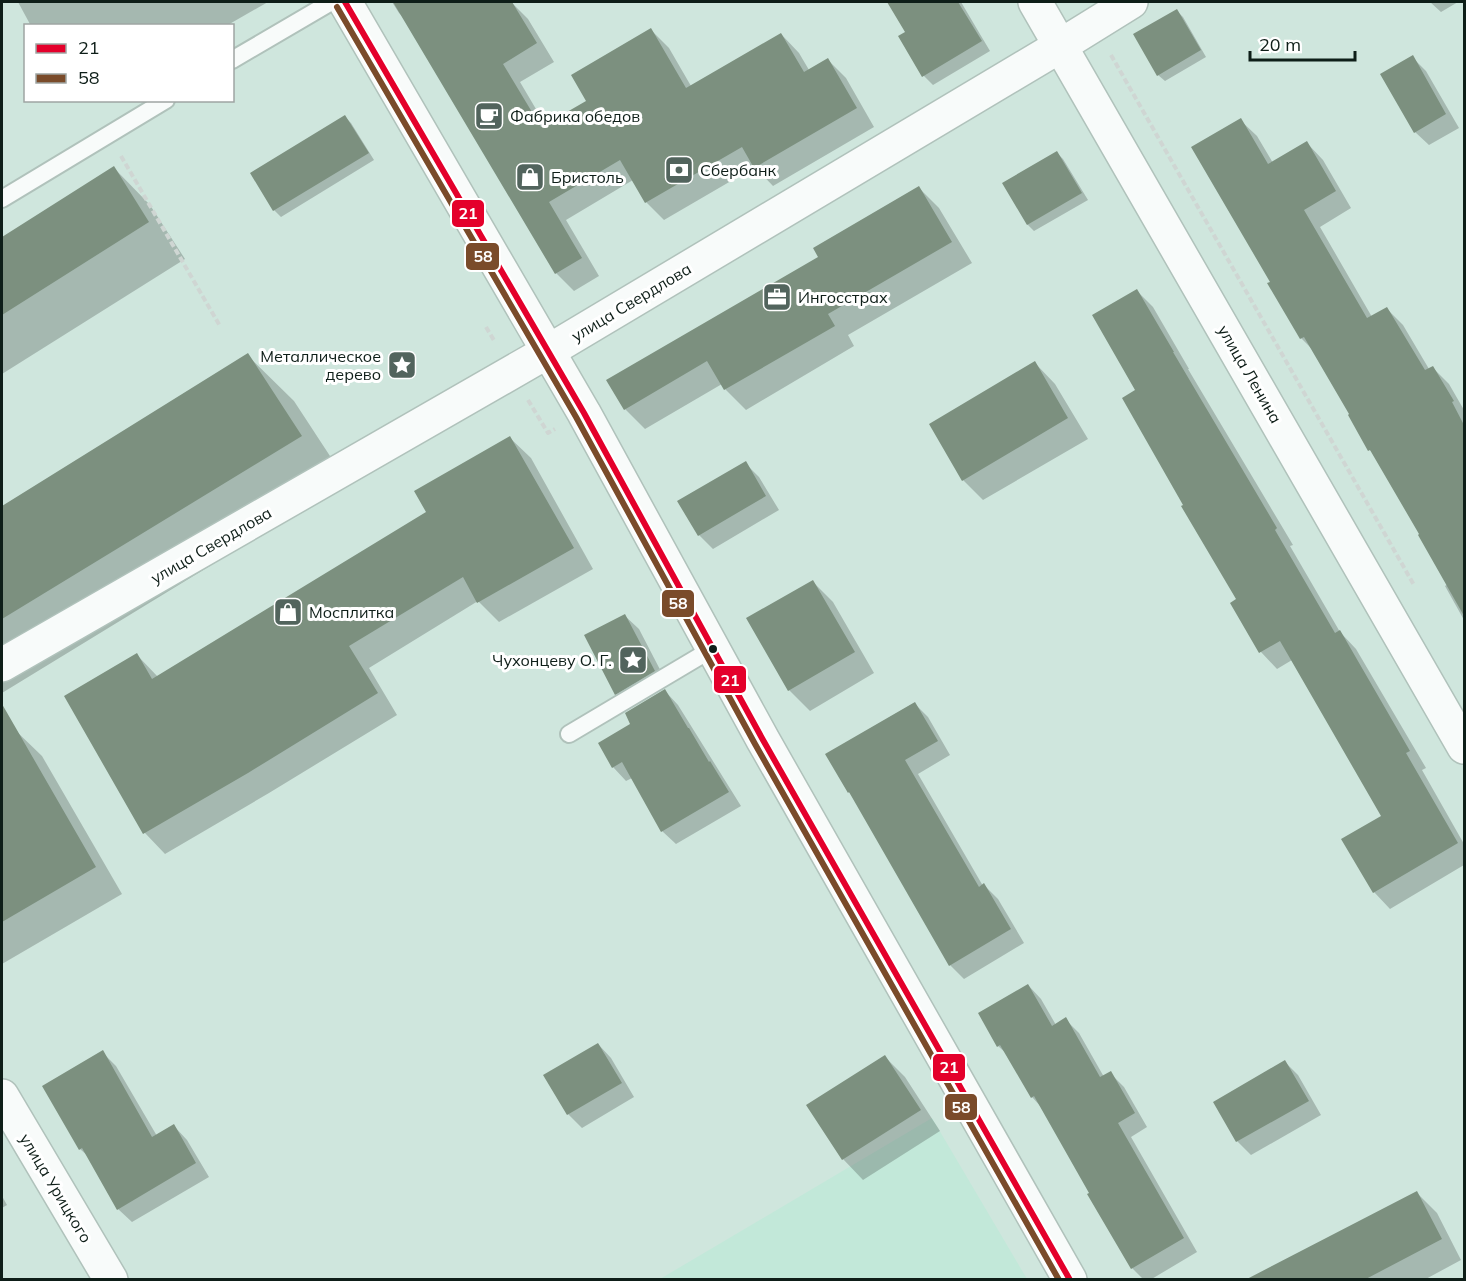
<svg xmlns="http://www.w3.org/2000/svg" width="1466" height="1281" font-family="Mulish,sans-serif">
<rect width="100%" height="100%" fill="#cfe6dd"/>
<!-- built -->
<path fill="#c2e8d9" d="M932 1118 1027 1279H660Z"/>
<!-- shadow -->
<path fill="#0003" d="M18 2H268L226 26H31Z
M392 2H447L464 28 509 2H511L528 19 554 62 520 82 546 126 588 101 651 30 669 48 691 86 781 34 799 53 809 70 828 60 846 78 874 127 773 186 755 167 664 220 646 202 633 180 566 220 599 276 574 291 556 273 407 21 399 13Z
M889 2H961L990 51 933 85 924 76 907 33Z
M1430 2H1458L1441 12Z
M1177 11 1183 17 1206 57 1165 81 1158 75Z
M1412 57 1426 71 1459 128 1429 145 1415 132Z
M345 117 351 123 374 160 281 217 274 210Z
M1240 120 1257 136 1273 163 1307 143 1323 160 1351 208 1320 227 1372 317 1387 309 1403 325 1429 369 1432 367 1449 384 1464 410V620L1445 586 1448 584 1376 456 1370 450 1351 415 1313 350 1301 338 1272 282Z
M1057 153 1063 159 1088 200 1034 231 1028 225 1004 183Z
M114 168 150 205 185 259 2 374V239Z
M919 188 939 208 972 263 848 335 854 346 746 410 725 389 722 384 645 429 625 409 820 258Z
M1137 291 1153 307 1189 369H1188L1293 545 1290 546 1340 632 1356 649 1426 768 1422 770 1464 844V865L1390 909 1374 892 1383 817 1292 660 1277 669 1261 652 1232 603 1238 600 1185 506 1137 391Z
M247 355 294 401 347 482 2 693V507Z
M1035 363 1055 384 1088 439 983 500 963 480Z
M510 438 531 458 593 569 499 622 478 601 369 668 397 715 269 793 165 854 145 833 137 655 158 677 428 512Z
M745 463 759 477 779 510 713 549 699 535Z
M813 582 833 602 874 673 810 711 789 690 748 619Z
M625 616 639 629 668 685 630 707 616 694Z
M665 691 678 705 741 806 676 844 662 831 632 778 626 781 613 767 632 725Z
M914 703 928 717 950 755 918 774 983 886 984 885 998 899 1024 943 964 979 950 965 853 797 849 792 827 754Z
M15 730 42 756 122 894 2 964V738Z
M1028 985 1041 999 1056 1025 1065 1019 1079 1033 1104 1077 1110 1073 1124 1087 1147 1127 1131 1137 1197 1252 1150 1280H1144L1132 1268 1092 1193 1042 1108 1032 1097 1007 1054 998 1046Z
M598 1044 611 1058 634 1097 582 1128 568 1114Z
M102 1052 116 1066 157 1136 174 1126 187 1140 209 1177 132 1222 118 1209 89 1157 80 1149Z
M885 1057 905 1077 940 1131 863 1180 843 1159Z
M1285 1062 1298 1075 1321 1115 1251 1155 1237 1141 1215 1103Z
M1417 1193 1437 1213 1461 1260 1424 1280H1248Z
M2 1196 7 1205 2 1208Z"/>
<!-- building -->
<path fill="#7c907f" d="M393 2H512L537 43 503 64 541 127 586 101 571 75 651 28 686 88 781 33 804 72 828 58 857 108 754 168 742 147 645 203 620 160 549 202 582 258 555 274Z
M887 2H958L982 41 922 77 898 36 905 32Z
M1177 9 1201 50 1157 76 1133 34Z
M1413 55 1446 114 1414 133 1380 74Z
M345 115 369 153 273 211 250 173Z
M1241 118 1268 164 1307 141 1336 191 1304 210 1367 318 1387 307 1425 370 1433 366 1454 401 1452 402 1464 425V616L1418 535 1419 534 1370 450 1368 451 1348 415 1349 414 1304 337 1300 339 1267 283 1270 282 1191 147Z
M1057 151 1082 193 1027 225 1002 183Z
M114 166 149 222 2 315V237Z
M919 186 952 242 828 314 835 326 724 390 707 361 624 410 606 380 818 257 813 248Z
M1137 289 1174 352H1173L1277 528 1275 530 1335 633 1340 630 1410 751 1406 753 1458 843 1373 893 1341 839 1381 816 1280 641 1259 653 1230 603 1236 599 1181 506 1183 505 1122 398 1135 390 1092 315Z
M248 353 302 436 2 619V506Z
M1035 361 1068 418 962 481 929 424Z
M510 436 574 548 477 603 463 577 349 646 378 693 248 773 143 834 64 696 137 653 152 679 426 512 414 491Z
M746 461 766 496 698 536 677 501Z
M813 580 855 652 788 691 746 618Z
M625 614 655 671 615 695 584 635Z
M665 689 688 728H689L709 762 710 761 729 792 661 832 622 762 612 768 598 743 630 724 625 713Z
M915 702 938 741 905 760 979 887 984 883 1011 929 949 966 849 792 848 793 825 754Z
M2 704 96 867 2 922Z
M1028 984 1052 1026 1066 1017 1100 1077 1111 1071 1135 1113 1118 1123 1184 1238 1131 1269 1087 1194 1089 1193 1034 1096 1031 1098 1000 1045 997 1047 978 1013Z
M598 1043 622 1083 567 1115 543 1075Z
M103 1050 152 1137 174 1124 196 1163 117 1210 82 1148 79 1150 42 1086Z
M885 1055 921 1110 842 1160 806 1105Z
M1285 1060 1309 1101 1236 1142 1213 1102Z
M1417 1191 1442 1239 1364 1280H1245Z"/>
<g fill="none" stroke-linecap="round" stroke-linejoin="round">
<!-- service casing -->
<g stroke="#b0c2bb" stroke-width="20">
<path id="service" d="M232 60 331 2
M2 199 166 100
M569 734 712 649"/>
</g>
<!-- minor casing -->
<g stroke="#b0c2bb" stroke-width="36">
<path id="minor" d="M1035 2 1464 747
M2 665 547 352 1060 46 1131 2
M2 1096 111 1280"/>
</g>
<!-- tertiary casing -->
<g stroke="#b0c2bb" stroke-width="36">
<path id="tertiary" d="M345 2 584 413 763 740 1070 1280"/>
</g>
<!-- path -->
<path stroke="#cfd6d3" stroke-width="4" stroke-dasharray="6 3" stroke-linecap="butt" d="M1111 55 1414 585
M121 156 220 326
M486 327 495 342
M528 400 548 433 555 429"/>
<!-- service -->
<use href="#service" stroke="#f8fbfa" stroke-width="16"/>
<!-- minor -->
<use href="#minor" stroke="#f8fbfa" stroke-width="33"/>
<!-- tertiary -->
<use href="#tertiary" stroke="#f8fbfa" stroke-width="33"/>
<!-- bus-1 casing -->
<g stroke="#fff" stroke-width="10">
<path id="bus-1" d="M345 2 584 413 763 740 1070 1280"/>
</g>
<!-- bus-2 casing -->
<g stroke="#fff" stroke-width="10">
<path id="bus-2" d="M337 7 576 417 755 744 1059 1280"/>
</g>
<!-- bus-1 -->
<use href="#bus-1" stroke="#e4002b" stroke-width="6"/>
<!-- bus-2 -->
<use href="#bus-2" stroke="#7a4b2a" stroke-width="6"/>
</g>
<!-- icons -->
<defs>
<g id="cafe-square" transform="scale(1.5)"><rect x="-9" y="-9" width="18" height="18" rx="4" fill="#52645d" stroke="#fff"/><path d="M-5.5-4.5H6V0H3Q3 3.5 0 3.5H-2.5Q-5.5 3.5-5.5 0ZM3-3.2v2h1.7v-2ZM-6 4.5H4V6H-6Z" fill="#fff"/></g>
<g id="bank-square" transform="scale(1.5)"><rect x="-9" y="-9" width="18" height="18" rx="4" fill="#52645d" stroke="#fff"/><path d="M-6-4H6V4H-6ZM0-2.3a2.3 2.3 0 1 0 0 4.6a2.3 2.3 0 1 0 0-4.6Z" fill="#fff"/></g>
<g id="shop-square" transform="scale(1.5)"><rect x="-9" y="-9" width="18" height="18" rx="4" fill="#52645d" stroke="#fff"/><path d="M-5-2.5h2.3a2.7 3.5 0 0 1 5.4 0H5L5.5 6h-11ZM-1.5-2.5h3a1.5 2.3 0 0 0-3 0Z" fill="#fff"/></g>
<g id="office-square" transform="scale(1.5)"><rect x="-9" y="-9" width="18" height="18" rx="4" fill="#52645d" stroke="#fff"/><path d="M-6-3h4V-5.5h4V-3h4V5H-6ZM-1-4.5V-3h2v-1.5ZM-6 0V1H6V0Z" fill="#fff"/></g>
<g id="sight-square" transform="scale(1.5)"><rect x="-9" y="-9" width="18" height="18" rx="4" fill="#52645d" stroke="#fff"/><path d="M0-6L1.8-2.2L6-1.7L2.9 1.2L3.7 5.4L0 3.3L-3.7 5.4L-2.9 1.2L-6-1.7L-1.8-2.2Z" fill="#fff"/></g>
</defs>
<g fill-rule="evenodd">
<use href="#cafe-square" x="489" y="116"/>
<use href="#bank-square" x="679" y="170"/>
<use href="#shop-square" x="530" y="177"/>
<use href="#office-square" x="777" y="297"/>
<use href="#sight-square" x="402" y="365"/>
<use href="#shop-square" x="288" y="612"/>
<use href="#sight-square" x="633" y="660"/>
</g>
<!-- markers -->
<circle fill="#0e1e18" stroke="#fff" stroke-width="2" cx="713" cy="649" r="5"/>
<g text-anchor="middle" dominant-baseline="central" stroke-width="6" stroke-linejoin="round" paint-order="stroke">
<!-- poi labels -->
<g font-size="16" fill="#0e1e18" stroke="#fff" text-anchor="start">
<text x="510" y="116">Фабрика обедов</text>
<text x="700" y="170">Сбербанк</text>
<text x="551" y="177">Бристоль</text>
<text x="798" y="297">Ингосстрах</text>
<text x="381" y="356" text-anchor="end">Металлическое<tspan x="381" dy="18">дерево</tspan></text>
<text x="309" y="612">Мосплитка</text>
<text x="612" y="660" text-anchor="end">Чухонцеву О. Г.</text>
</g>
<!-- street labels -->
<g font-size="16" fill="#0e1e18" stroke="#fff">
<text transform="translate(631 302) rotate(-31)">улица Свердлова</text>
<text transform="translate(1250 374) rotate(60)">улица Ленина</text>
<text transform="translate(211 545) rotate(-30)">улица Свердлова</text>
<text transform="translate(56 1188) rotate(59)">улица Урицкого</text>
</g>
</g>
<g stroke="#fff" stroke-width="2">
<rect x="451" y="199" width="34" height="29" rx="6" fill="#e4002b"/>
<rect x="465" y="242" width="35" height="29" rx="6" fill="#7a4b2a"/>
<rect x="661" y="589" width="34" height="29" rx="6" fill="#7a4b2a"/>
<rect x="713" y="665" width="34" height="29" rx="6" fill="#e4002b"/>
<rect x="932" y="1053" width="34" height="29" rx="6" fill="#e4002b"/>
<rect x="944" y="1093" width="34" height="28" rx="6" fill="#7a4b2a"/>
</g>
<g font-size="16" text-anchor="middle" font-weight="bold" fill="#fff">
<text x="468" y="219">21</text>
<text x="483" y="262">58</text>
<text x="678" y="609">58</text>
<text x="730" y="686">21</text>
<text x="949" y="1073">21</text>
<text x="961" y="1113">58</text>
</g>
<!-- border -->
<rect width="1466" height="1281" fill="none" stroke="#0e1e18" stroke-width="6"/>
<!-- legend -->
<rect x="24" y="24" width="210" height="78" fill="#ffffff" stroke="#9fa5a3" stroke-width="1.5"/>
<rect x="36" y="44" width="30" height="9" fill="#e4002b" stroke="#9fa5a3" stroke-width="1.5"/>
<text x="78" y="54" font-size="18" fill="#0e1e18">21</text>
<rect x="36" y="74" width="30" height="9" fill="#7a4b2a" stroke="#9fa5a3" stroke-width="1.5"/>
<text x="78" y="84" font-size="18" fill="#0e1e18">58</text>
<!-- scale -->
<path d="M1250 51v9h105v-9" fill="none" stroke="#0e1e18" stroke-width="3"/>
<text x="1259" y="51" font-size="18" fill="#0e1e18" stroke="#ffffff" stroke-width="4.5" paint-order="stroke">20 m</text>
</svg>
